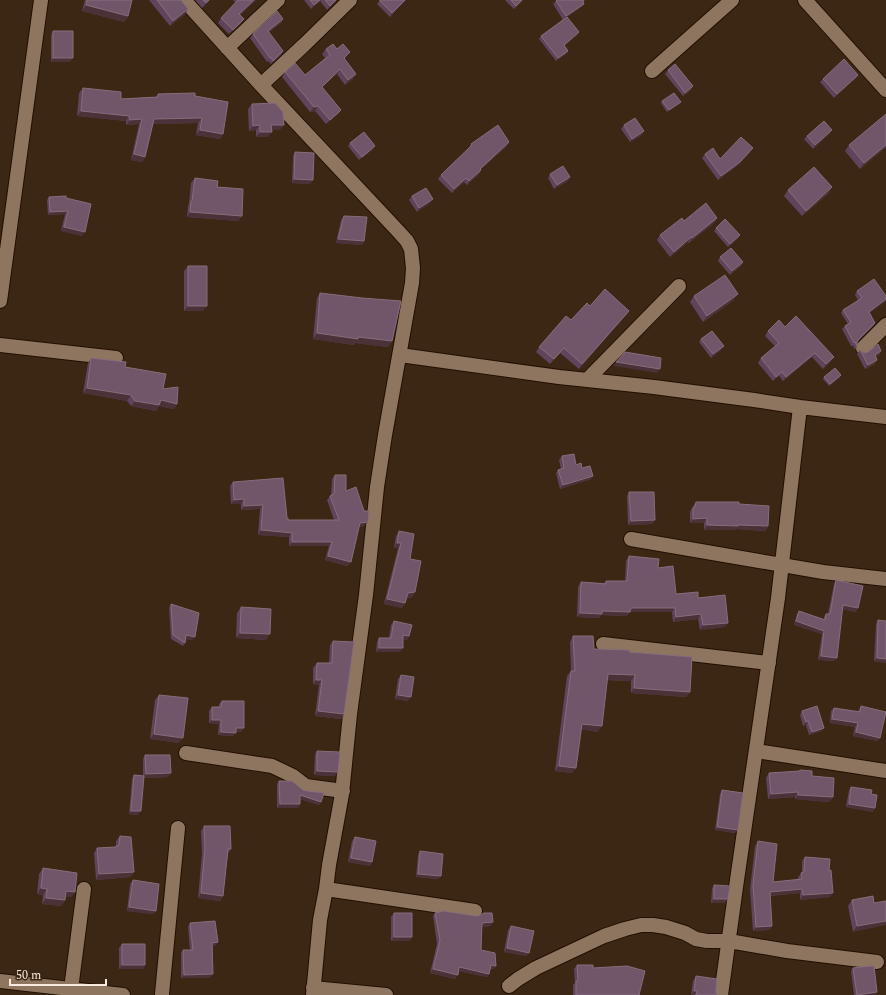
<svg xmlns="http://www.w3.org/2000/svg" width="886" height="995" font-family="Spectral,serif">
<rect width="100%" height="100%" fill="#3b2713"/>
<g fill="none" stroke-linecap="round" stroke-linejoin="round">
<!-- minor casing -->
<g stroke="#220f00" stroke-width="16">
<path id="minor" d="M184 0 261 85 398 231 407 241 411 249 413 268 412 283 385 435 377 487 366 595 350 714 342 794 329 865 326 889 320 920 313 995
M805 0 886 90
M227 48 278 0
M652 71 732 0
M261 85 304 45 350 0
M0 301 41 0
M0 345 116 358
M863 348 886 325
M400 355 559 377 654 387 754 400 800 407 886 417
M587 380 679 286
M631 539 823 572 886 579
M603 644 769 663
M756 751 886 771
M186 753 272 766 293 776 306 786 343 791
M326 889 475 911
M0 981 123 995
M509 986 518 979 536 968 604 936 625 929 641 925H653L666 927 685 933 696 939 707 941H729L787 951 877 962
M313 988 386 995
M71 989 84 889
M162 994 178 828
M721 995 737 880 778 598 800 407"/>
</g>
<!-- minor -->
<use href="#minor" stroke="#8e7560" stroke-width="14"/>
</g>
<!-- wall -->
<path fill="#60445b" d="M85 0H132L128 16 124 22 82 11Z
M149 0H181L188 9 184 15 170 26Z
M195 0H210L202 8Z
M233 0H256L240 15 241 23 229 34 218 23 221 18 236 3Z
M304 0H337L327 10 320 1 311 9Z
M380 0H406L390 17 377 4Z
M505 0H523L514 9Z
M556 1 583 2 584 4 581 7 567 17 579 32 577 35 564 46 568 51 566 54 556 61 539 39 541 36 563 20 553 4Z
M283 19 281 23 269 32 283 51 281 55 271 64 268 61 267 62 250 38 253 34Z
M53 31 70 62H51V35Z
M326 49H337L346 57 344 59 353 79 345 85 337 74 322 87 341 110 338 114 326 124 315 111 310 112 282 77 285 72 305 75 325 58 322 54Z
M668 70 691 90 683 96 665 74Z
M858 75 856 78 834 98 820 82 823 79Z
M83 88 121 99 156 97 158 94 195 96 223 134 220 139 196 135 198 123 153 124 145 157 142 162 131 160 139 124 126 125V121L77 116 79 93Z
M662 101 679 104 667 112 661 103Z
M252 104 280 130H272L268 137H256V130L249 131 248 109Z
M886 114V147L860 169 845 151 849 145Z
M624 125 642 135 630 142 621 129Z
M829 134 813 149 804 139 807 136Z
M350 143 375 146 372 150 359 160 348 146Z
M471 144 507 146 481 169V170L479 174 467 185 464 182 452 193 438 179 441 175 469 148Z
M295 152 313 180 310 184 292 183 293 156Z
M750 152 737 166 718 180 702 158 705 154 720 159Z
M550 174 568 181 554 189 548 178Z
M195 178 217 187 242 216 238 221 187 217 188 206 189 203 191 183Z
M788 190 829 193 802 216 784 196Z
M412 196 430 203 417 212 409 200Z
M49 197 66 198 82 236 61 231 65 214 48 215 47 200Z
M344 216 364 241 362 245 336 243 341 220Z
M717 218 714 223 689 243 688 242 670 257 657 240 660 235 684 221Z
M716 228 740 235 737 239 728 247 714 231Z
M720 257 743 262 741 266 730 275 718 261Z
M188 266 203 311H184V271Z
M857 291 886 296V300L869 313 875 323 872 327 858 341 857 346 855 350 853 346H851L842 329 845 326 848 324 841 313 843 310 858 300 855 295Z
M320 293 392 341 388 347 355 343 354 345 313 339 317 298Z
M694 296 734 300 703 322 690 302Z
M590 306 629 311 625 316 579 369 560 353 550 364 536 352 539 347 571 320Z
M785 327 831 361 823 369 812 357 783 381 779 376 773 381 758 363 761 358 775 346 765 336 768 331Z
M701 339 721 350 711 358 699 342Z
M860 350 864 353 881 351 879 355 875 357V364L865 369 857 354Z
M91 358 125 367 163 389 177 404 174 409 159 406 156 411 131 406 127 401 83 393 88 363Z
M824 377H840L829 386 823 379Z
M562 456 576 465 591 479 560 489 556 473 558 470 561 469 559 460Z
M335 475 346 491 364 526 359 527 351 562 347 566 325 560 329 546H289V537L258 535 260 509 241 510V504H231L230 486 233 482 287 518 288 520H334L327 500 330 496 331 495 332 479Z
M629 492 655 520 652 524 628 525 627 496Z
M696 502 739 504 768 526 765 531 736 529 735 530H704V523H690V512L693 506Z
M399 531 410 559 415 592 412 597 407 598 405 603 402 608 384 604 398 548H394L396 536Z
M629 556 658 568 676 594 698 598 725 627 700 630 698 619 673 622 672 612H630L627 616 601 615 599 618 577 617 578 587 581 582 604 583 606 581H625L626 561Z
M836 580 856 612 842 609 834 661 818 660 822 634 794 625 797 614 799 611 824 619V617L826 614H828L834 584Z
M171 604 192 640 186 639 185 643 183 646 171 639 169 608Z
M241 607 266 640 236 638 237 613Z
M878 620 886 663 874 661 876 624Z
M394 621 409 636 407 640 403 639 400 652H376L377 642 379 638H389L391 625Z
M573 636 594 649 629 652 690 692 686 697 631 693V681L607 680 598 732 581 729 576 768 572 773 555 771 567 676 571 671 570 642Z
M333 641 344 714 341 719 315 716 319 685 313 684V668L317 663H329L330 645Z
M401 675 408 701 395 699 398 679Z
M159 695 179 743 150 739 155 700Z
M222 701 241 732H236L233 736 218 735 219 724 209 723V711L212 707H219V704Z
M861 706 880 738 877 741 853 736 855 727 830 723 831 711 834 708 858 711Z
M802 711 824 728 821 731 809 735 806 725 803 726 800 715Z
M317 751 335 776 314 775 315 755Z
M145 755 168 777 144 778 138 815 129 814 132 779 134 775 143 776V759Z
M800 770 812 776 833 797 829 802 795 799V797L768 799 766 778 769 773 799 771Z
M279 781 303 790 321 802 319 805 300 799V804L298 808H277V784Z
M851 787 871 794 873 812 846 807 849 790Z
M722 790 735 833 715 830 720 794Z
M204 826 231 849 228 853 223 896 220 901 198 898 202 853 201 831Z
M120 836 134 872 130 877 96 880 94 853 97 848 115 847 116 846V841Z
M355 837 372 862 370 866 348 862 352 841Z
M758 841 773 882 798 880V877L802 873V861L805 857 829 871 830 897 800 900V893L770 896 772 926 769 930 753 931 750 889 755 846Z
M420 851 438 879 416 877 418 855Z
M43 868 75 892 71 897H65V900L61 906 42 904 43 895 37 894 39 874Z
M133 880 153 914 127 911 130 884Z
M714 885 725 903H711L712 889Z
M852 900 874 903 853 932 848 906Z
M394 913 412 937 409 941H391V917Z
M435 913 493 922 490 926 482 927 481 950 496 966 493 969H490L489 974 487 977 458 971 455 979 430 973 437 944 433 916Z
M190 923 218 942 215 946H213L210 978H181V953L183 950H190L188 927Z
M511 926 527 956 504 952 508 930Z
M122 944 145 965 143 969H119V948Z
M577 965 593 968 639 995H573V985L575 983 574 969Z
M853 968 877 992 875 995H854L851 971Z
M696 976 716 989V993L718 995H691L693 981Z"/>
<!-- shaded-wall -->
<path fill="#4b3138" d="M209 0H210L202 8 206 3Z
M254 0H256L236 18 239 14Z
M320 0H321L311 9 314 5Z
M336 0H337L327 10 330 6Z
M405 0H406L390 17 392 13Z
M522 0H523L514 9 516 6Z
M584 4 581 7 563 20 566 16Z
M86 5 128 16 124 22 82 11Z
M188 9 184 15 170 26 173 21Z
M283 19 281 23 266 35 268 31Z
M579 32 577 35 561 48 564 45Z
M283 51 281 55 271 64 273 61Z
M568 51 566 54 556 61 558 58Z
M53 58H73L70 62H51Z
M340 69 337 74 318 91Z
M356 74 353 79 345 85 348 80Z
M858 75 856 78 834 98 837 94Z
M693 86 691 90 683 96 685 93Z
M681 102 679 104 667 112 669 110Z
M318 106 315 111 310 112 314 107Z
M341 110 338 114 326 124 330 120Z
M81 111 129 116 126 121 77 116Z
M202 118 198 123 150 124 154 119Z
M142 119 139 124 126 125 130 120Z
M260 125 256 130 249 131 253 126Z
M271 125H284L280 130H268Z
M200 130 223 134 220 139 196 135Z
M832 130 829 134 813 149 815 145Z
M644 131 642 135 630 142 632 139Z
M260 132H272L268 137H256Z
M509 142 507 146 477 172 480 169Z
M886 145V147L860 169 864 163Z
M375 146 372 150 359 160 362 157Z
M753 148 737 166 718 180 721 176Z
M134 154 145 157 142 162 131 160Z
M481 170 479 174 467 185 469 181Z
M570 177 568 181 554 189 557 185Z
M466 178 464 182 452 193 454 189Z
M294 179 313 180 310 184 292 183Z
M832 187 829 193 802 216 806 211Z
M433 199 430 203 417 212 419 208Z
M68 211 65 214 48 215 50 212Z
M190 212 242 216 238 221 187 217Z
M717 218 714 223 689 243 692 238Z
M64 227 85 232 82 236 61 231Z
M740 235 737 239 728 247 730 244Z
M691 237 688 242 670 257 674 252Z
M338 239 364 241 362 245 336 243Z
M743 262 741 266 730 275 732 271Z
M738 294 734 300 703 322 707 316Z
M886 299 885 302 866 315 869 312Z
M188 306H207L203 311H184Z
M629 311 625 316 579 369 582 364Z
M875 323 872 327 857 342 859 339Z
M317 333 358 337 392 341 388 347 355 343 354 345 313 339Z
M724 346 721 350 711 358 713 354Z
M564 348 560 353 550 364 554 359Z
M881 351 879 355 872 359 875 355Z
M815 353 812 357 783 381 786 377Z
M834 357 831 361 823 369 826 364Z
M877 360 875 364 865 369 868 365Z
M616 362 660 369 657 373 613 366Z
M782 372 779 376 773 381 776 377Z
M87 388 131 395 127 401 83 393Z
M161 400 177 404 174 409 159 406 156 411 131 406 135 401Z
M593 476 591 479 560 489 563 485Z
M244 499 241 504H231L234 500Z
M263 505 260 509 241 510 244 506Z
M707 518 704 523H690L693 519Z
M655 520 652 524 628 525 631 521Z
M368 522 364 526 357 527 360 523Z
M707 525H738L768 526 765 531 736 529 735 530H704Z
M261 530 292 533 289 537 258 535Z
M292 542H332L329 546H289Z
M397 543H401L398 548H394Z
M328 556 351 562 347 566 325 560Z
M415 592 412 597 404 598 408 593Z
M387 599 405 603 402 608 384 604Z
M843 605 858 608 856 612 841 609Z
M631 608H675L672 612H630L627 616 601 615 599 618 577 617 580 613Z
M701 614 698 619 673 622 676 617Z
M796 621 824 631 822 634 794 625Z
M728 623 725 627 700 630 703 625Z
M240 633 270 634 266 640 236 638Z
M186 635 195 637 192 640 184 639Z
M403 635 409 636 407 640 401 639Z
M379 648H403L400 652H376Z
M821 656 837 658 834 661 818 660Z
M877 658 886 659V663L874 661Z
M608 674 635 675 631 681 604 680Z
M316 680H322L319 685 313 684Z
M634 688 690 692 686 697 631 693Z
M398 695 411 697 408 701 395 699Z
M318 711 344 714 341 719 315 716Z
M832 719 858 723 855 727 830 723Z
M212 720H221L219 724 209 723Z
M808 721 806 725 803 726 806 722Z
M582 724 602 726 598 732 578 729Z
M236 728H244L241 732H234Z
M824 728 821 731 809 735 812 732Z
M221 732 236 733 233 736 218 735Z
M856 732 880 738 877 741 853 736Z
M154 734 183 738 179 743 150 739Z
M559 766 576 768 572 773 555 771Z
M317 771 338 772 335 776 314 775Z
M171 773 168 777 143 778 146 774Z
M798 792 795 797 768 799 771 794Z
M300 795 321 802 319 805 298 798Z
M798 795 833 797 829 802 795 799Z
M280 804H300L298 808H277Z
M849 804 875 808 873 812 846 807Z
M131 811H141L138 815 129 814Z
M717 827 738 830 735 833 715 830Z
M351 858 372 862 370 866 348 862Z
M134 872 130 877 96 880 99 874Z
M418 874 441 876 438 879 416 877Z
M41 888 47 889 43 895 37 894Z
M802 889 800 893 767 896 770 892Z
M66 891 75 892 71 897H62Z
M201 893 223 896 220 901 198 898Z
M833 893 830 897 800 900 803 895Z
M46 898 65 900 61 906 42 904Z
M714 899H728L725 903H711Z
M129 907 156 911 153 914 127 911Z
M886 921V925L853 932 857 926Z
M493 922 490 926 479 927 482 923Z
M772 926 769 930 753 931 756 927Z
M394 937H412L409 941H391Z
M218 942 215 946 210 947 212 943Z
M507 948 529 953 527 956 504 952Z
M122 965H145L143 969H119Z
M491 965 496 966 493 969 489 968Z
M459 967 489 974 487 977 457 971Z
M433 969 458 975 455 979 430 973Z
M213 974 210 978H181L184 975Z
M694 991H697L694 995H691Z
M877 992 875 995H856H857Z"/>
<!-- building -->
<path fill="#715669" stroke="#866d7b" d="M87 0H132L128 16 86 5Z
M157 0H181L188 9 173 21Z
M203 0H209L206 3Z
M238 0H254L239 14 244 19 233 30 221 18Z
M310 0H320L314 5Z
M325 0H336L330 6Z
M380 0H405L392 13 380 1Z
M511 0H522L516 6Z
M557 0H584L583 2 584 4 566 16 556 1Z
M277 11 283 19 268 31 283 51 273 61 271 57 270 58 253 34Z
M567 17 579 32 564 45 568 51 558 58 541 36Z
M53 31H73V58H53Z
M333 44 337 49 343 44 350 52 344 58 356 74 348 80 340 69 322 87 341 110 330 120 318 106 314 107 285 72 295 63 305 75 330 55 326 49Z
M844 59 858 75 837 94 823 79Z
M675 64 693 86 685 93 668 70Z
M83 88 121 92V99L158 97V94L195 93V96L228 102 223 134 200 130 202 118 154 119 145 157 134 154 142 119 130 120 129 116 81 111Z
M674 93 681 102 669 110 662 101Z
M275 103 283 112 284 125H271L272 132H260V125L253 126 252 104Z
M886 114V145L864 163 849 145Z
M635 118 644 131 632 139 624 125Z
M824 121 832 130 815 145 807 136Z
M498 125 509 142 480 169 481 170 469 181 466 178 454 189 441 175 472 145 471 144Z
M364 132 375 146 362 157 350 143Z
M741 137 753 148 740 162 721 176 705 154 713 148 720 159Z
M295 152 314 153 313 180 294 179Z
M563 166 570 177 557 185 550 174Z
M814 167 832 187 806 211 788 190Z
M195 178 218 181 217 187 243 189 242 216 190 212 191 201H192Z
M426 188 433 199 419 208 412 196Z
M66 196V198L91 204 85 232 64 227 68 211 50 212 49 197Z
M706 203 717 218 692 238 691 237 674 252 660 235 682 218 684 221Z
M344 216 367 217 364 241 338 239Z
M725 219 740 235 730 244 716 228Z
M731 248 743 262 732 271 720 257Z
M188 266H207V306H188Z
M725 275 738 294 707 316 694 296Z
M874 279 886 296V299L869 312 875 323 859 339 857 342V346L855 342 854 343 845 326 851 322 843 310 862 298 857 291Z
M605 289 629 311 582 364 564 348 554 359 539 347 566 316 571 320 587 303 590 306Z
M320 293 362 298 401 301 392 341 358 337V339L317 333Z
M796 316 834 357 826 364 815 353 786 377 782 372 776 377 761 358 779 343 768 331 779 320 785 327Z
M712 331 724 346 713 354 701 339Z
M878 344 881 351 875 355 877 360 868 365 860 350 864 353 868 352Z
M625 352 661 358 660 369 616 362Z
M91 358 126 362 125 367 166 374 163 389 178 387 177 404 161 400 159 405 135 401 131 395 87 388Z
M835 368 841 375 830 384 824 377Z
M574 454 576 465 581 463 582 468 590 466 593 476 563 485 558 470 564 468 562 456Z
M335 475H346V491L356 487 364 511H369L368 522 360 523 351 562 328 556 332 542H292V533L261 530 263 505 244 506V499L234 500 233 482 283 478 287 518H288V520H339L330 496 334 494Z
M629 492H654L655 520 631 521Z
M696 502H739V504L769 506 768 526 738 525V526L707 525V518L693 519V508L695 507Z
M399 531 414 534 410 559 421 561 415 592 408 593 405 603 387 599 401 543H397Z
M629 556 659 559 658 568 673 566 676 594 698 592V598L725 595 728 623 703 625 701 614 676 617 675 608H631L630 612 602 611V614L580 613 581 582 606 584V581H627Z
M836 580 863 586 858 608 843 605 837 658 821 656 824 631 796 621 799 611 825 620 826 614H830Z
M171 604 199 613 195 637 186 635 185 643 173 635Z
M241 607 271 609 270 634 240 633Z
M878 620 886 621V659L877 658Z
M394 621 412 625 409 636 403 635V648H379V638H391Z
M573 636H593L594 649 630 650 629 652 692 657 690 692 634 688 635 675 608 674 602 726 582 724 576 768 559 766 571 671H575Z
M333 641 354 642 344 714 318 711 322 680H316L317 663H332Z
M401 675 414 677 411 697 398 695Z
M159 695 188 698 183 738 154 734Z
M222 701H244V728H236V733L221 732V720H212V707H221Z
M817 706 824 728 812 732 808 721 806 722 802 711Z
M861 706 886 712 880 738 856 732 858 723 832 719 834 708 860 712Z
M317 751 340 752 338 772 317 771Z
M145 755H170L171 773 146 774Z
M800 770 812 771V776L834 778 833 797 798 795V792L771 794 769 773 800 771Z
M134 775 144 776 141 811H131Z
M279 781H292L303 790 307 791 324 793 321 802 300 795V804H280Z
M851 787 872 790 871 794 877 795 875 808 849 804Z
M722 790 743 793 738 830 717 827Z
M204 826H230L231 849H228L223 896 201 893 205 848Z
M120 836 131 837 134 872 99 874 97 848 116 847V846L119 845Z
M355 837 376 841 372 862 351 858Z
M758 841 777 844 773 882 802 879 801 873 804 872 805 857 830 859 829 871 831 870 833 893 803 895 802 889 770 892 772 926 756 927 753 885Z
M420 851 443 854 441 876 418 874Z
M43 868 77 873 75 892 66 891 65 900 46 898 47 889 41 888Z
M133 880 159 884 156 911 129 907Z
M714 885 730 886 728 899H714Z
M873 896 874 903 886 901V921L857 926 852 900Z
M444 911 476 916 480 915 484 913H492L493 922 482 923 481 950 495 953 496 966 491 965 489 974 459 967 458 975 433 969 440 940 435 913Z
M394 913H412V937H394Z
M215 921 218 942 212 943 213 974 184 975 183 950H193L190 923Z
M511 926 534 931 529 953 507 948Z
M122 944H145V965H122Z
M577 965H593V968L627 966 645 971 639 995H576V981H578Z
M870 966H874L877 992 857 995 853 968Z
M696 976 717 979 716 989V993L718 995H696L697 991H694Z"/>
<!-- scale -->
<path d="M10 979v6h96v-6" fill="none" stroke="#f8eade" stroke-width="2"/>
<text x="16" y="979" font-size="12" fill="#f8eade" stroke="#3b2713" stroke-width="3" paint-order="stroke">50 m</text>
</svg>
